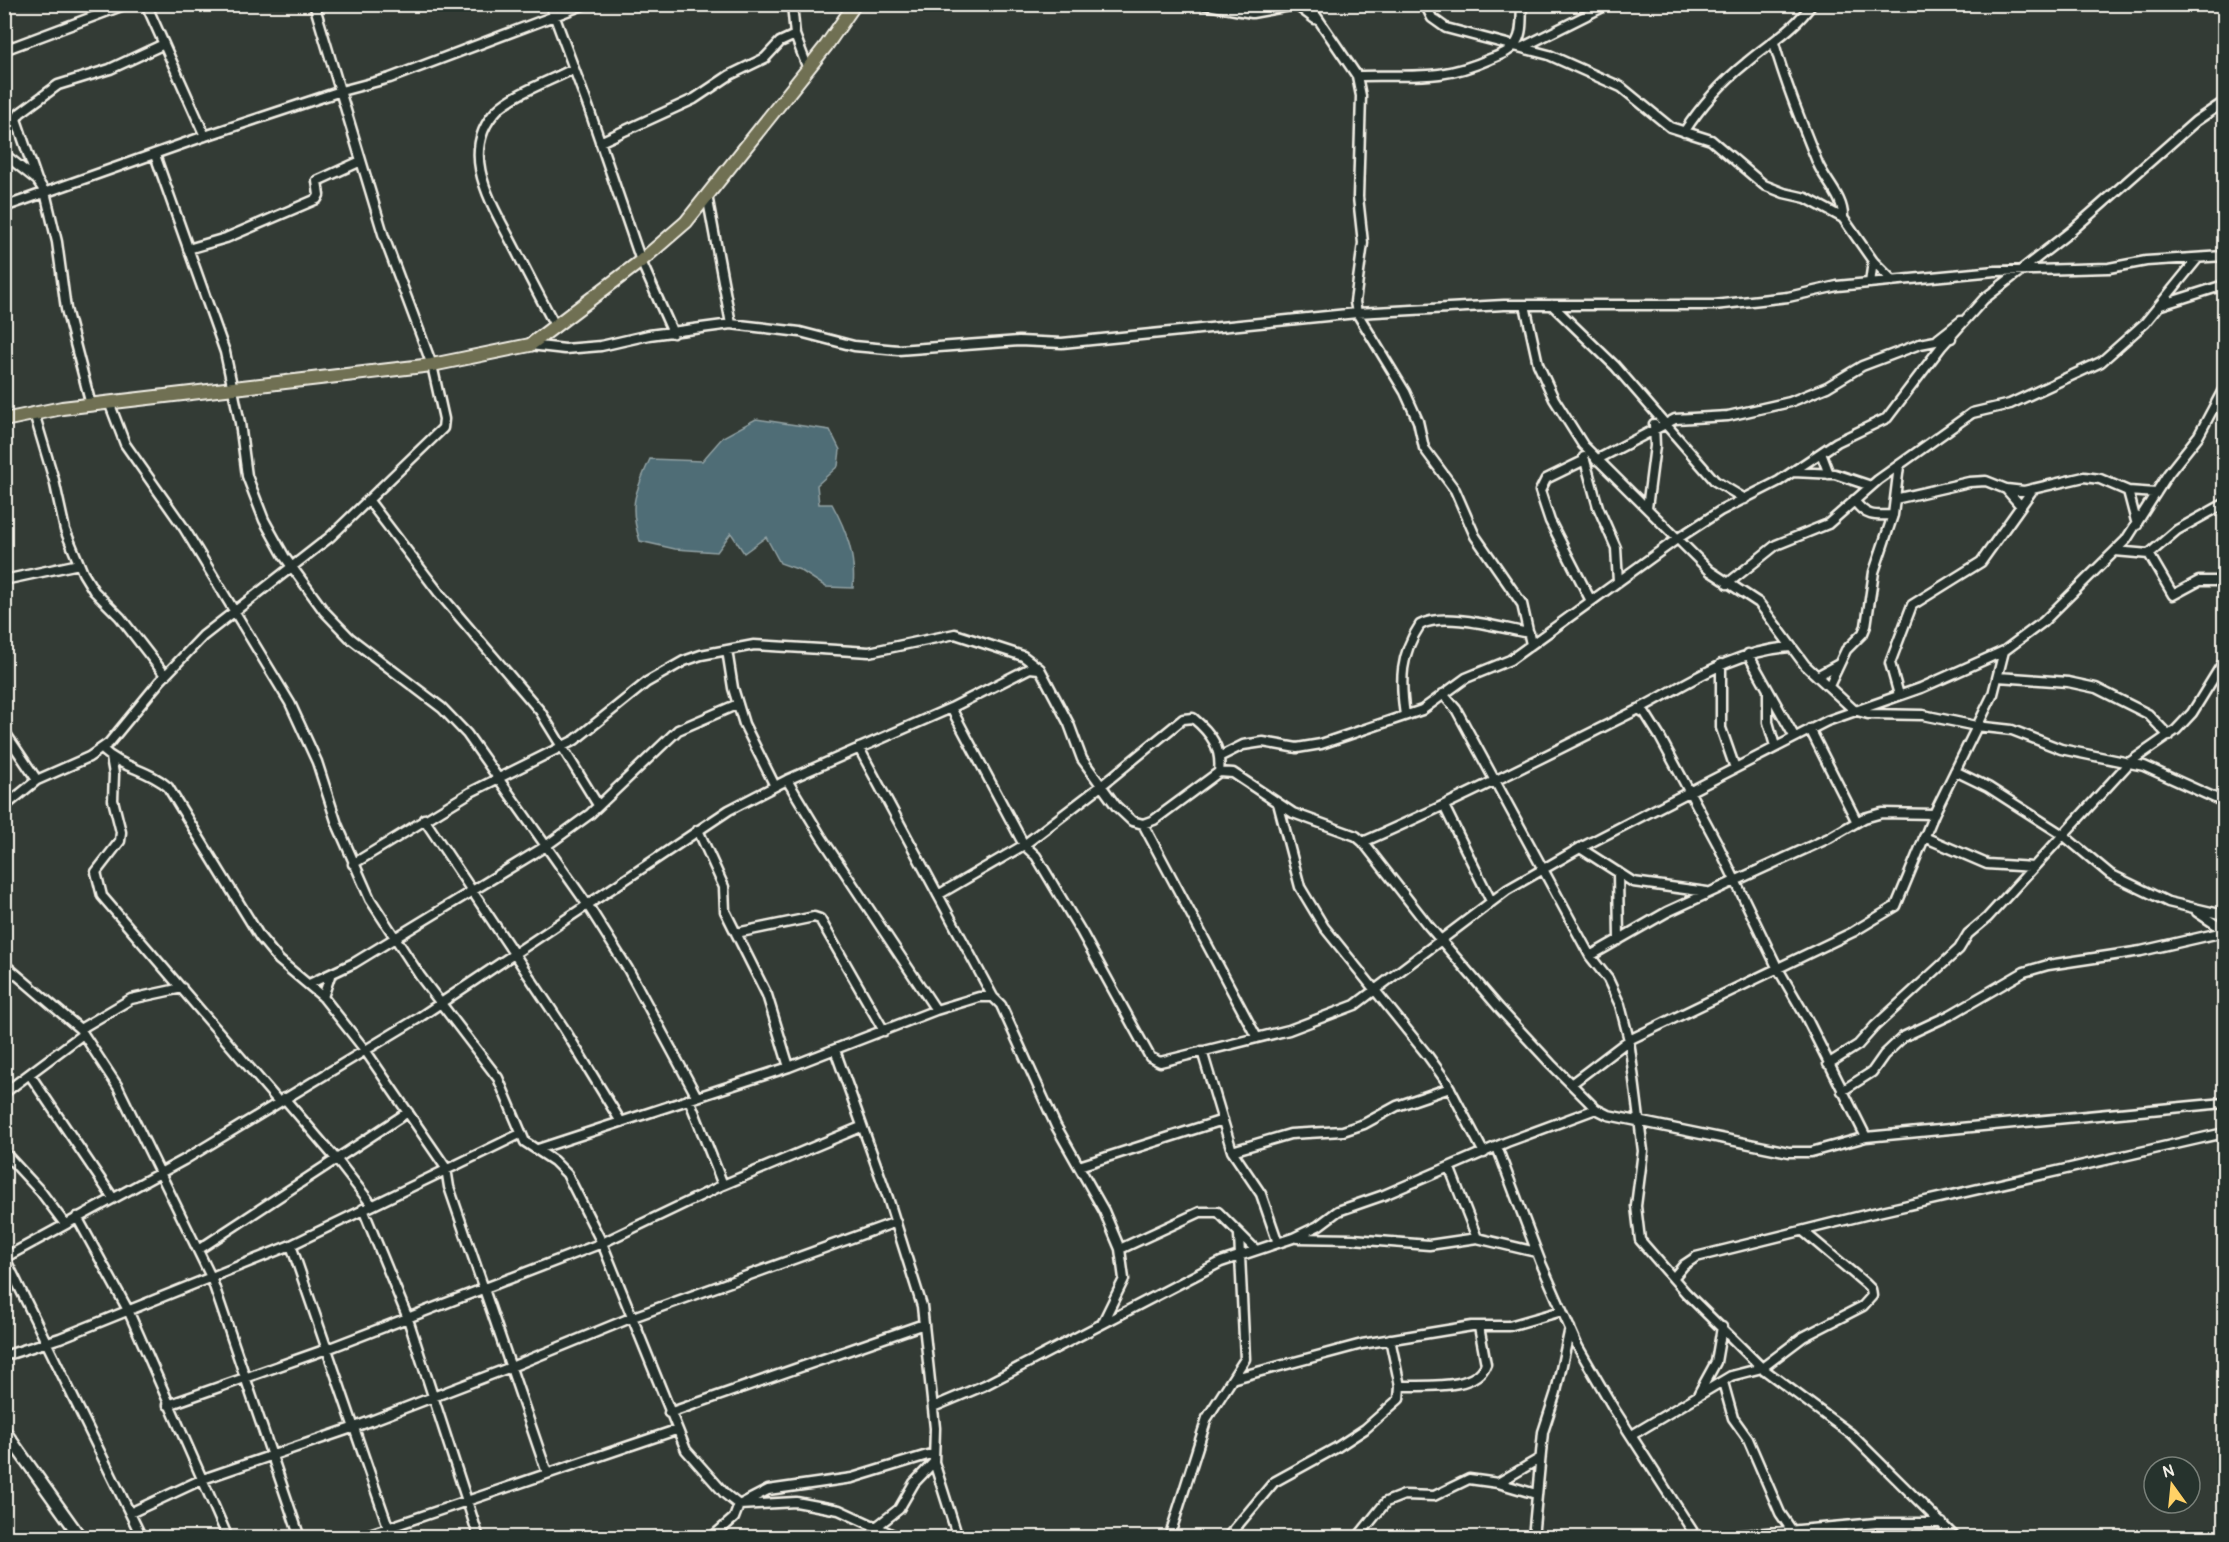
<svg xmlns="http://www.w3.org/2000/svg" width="2229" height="1542" font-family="Pangolin,sans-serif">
<rect width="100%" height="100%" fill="#333b35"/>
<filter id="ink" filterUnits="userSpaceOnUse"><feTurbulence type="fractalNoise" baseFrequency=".0167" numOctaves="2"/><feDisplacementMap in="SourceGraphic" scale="12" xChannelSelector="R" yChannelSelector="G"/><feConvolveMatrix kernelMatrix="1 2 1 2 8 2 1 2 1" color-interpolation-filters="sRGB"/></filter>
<g filter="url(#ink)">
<!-- water -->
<path fill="#506d76" stroke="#92a2a4" stroke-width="1.5" d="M756 419 830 430 840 450 838 466 817 485 819 504H832C847 531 856 557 853 588L826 587 800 570 780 563 766 537 744 553 731 533 717 552 675 549 640 541C628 505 635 493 650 459L702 461 723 437Z"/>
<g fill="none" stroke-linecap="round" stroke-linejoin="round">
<!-- minor casing -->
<g stroke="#f4f1e8" stroke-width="13">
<path id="minor" d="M146 4 205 136
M550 4 589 109 641 261 673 333
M792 4 795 35 808 69
M1202 4 1252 13 1296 5 1315 19
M1308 4 1357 76 1361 96 1358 197 1363 243 1355 302 1357 313 1405 392 1418 421 1424 448 1455 490 1475 536 1522 604 1531 644
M1425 4 1432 18 1446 28 1549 55 1621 87 1670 127 1711 140 1764 185 1784 193 1806 198 1843 218 1873 261 1893 281
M1310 7 1319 4
M1774 43C1786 85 1802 124 1818 164 1826 182 1844 198 1843 218
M1523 47 1609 4
M4 50 127 4
M1357 76C1410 74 1439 82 1490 59 1500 55 1512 51 1517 41 1523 32 1521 15 1522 4
M1684 132C1701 106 1721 83 1746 63 1769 43 1794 30 1812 4
M600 142 694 99 730 75 765 58 780 42 795 35
M4 154 37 180 45 192 57 242 66 309 91 405
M155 155 225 352 240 423 247 476 264 520 284 556 324 611 350 638 442 708 467 734 587 904 628 969 697 1097
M37 180 16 119 20 113 58 85 110 69 164 44
M707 195 731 324
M4 207 205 136 341 91 390 78 586 4
M188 249 226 238 317 199 319 195 317 181 361 161
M1870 283 1873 261
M1525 305 1538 364 1554 399 1583 445 1710 571 1759 603 1805 665 1854 710 1868 714 1923 715 1976 726 2012 730 2061 749 2144 766 2224 802
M1552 305 1615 366 1715 481 1745 499
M2161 305 2224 285
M556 327C541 300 527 272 513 245 492 204 457 152 497 110 513 94 552 80 573 69
M1938 339 1961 321
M530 345 565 349 601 346 649 335 731 324 800 332 854 346 898 350 1019 341 1062 343 1357 313 1504 305H1714L1788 297 1837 286 1995 271 2109 268 2146 261 2224 256
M109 402 125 444 184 528 290 703 317 762 337 824 370 899 420 976 498 1078 525 1142 554 1161 567 1174 602 1243 686 1450 725 1494 739 1505 796 1502 839 1510 900 1538
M34 413 54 480 65 530 83 573 94 591 120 617 165 675
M1821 453 1829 474
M1584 457 1598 507 1616 548 1618 582
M1585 460 1546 479 1540 491 1550 521 1591 601
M1596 460 1675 419 1728 416 1790 402 1827 387 1862 366 1920 344 1951 338
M1793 472 1835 474 1871 486
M2006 489 2021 506
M2128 491 2137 525
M1895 499 1969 482 1986 481 2006 489 2024 491 2084 477 2100 479 2128 491 2156 493
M1854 500C1865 517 1875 516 1893 515
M369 501 439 593 540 711 598 805
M1647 508 1655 446 1654 424
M2115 551 2149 554 2177 530 2224 504
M2149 554 2173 595 2199 581H2224
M4 580 79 564
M1727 584 1776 545 1828 524 1878 480 1972 413 2010 404 2101 362 2145 323 2198 258
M727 650 733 688 744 724 775 786
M1748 654 1794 736
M1721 664V728L1735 768
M1817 676 1839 664
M1998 677 2068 682 2096 688 2148 714 2169 736
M1829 686 1846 650 1863 633 1866 626 1874 572 1893 515 1899 466
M1768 691V722L1775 746
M1443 694 1456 709 1590 956 1608 979 1620 1005 1629 1040 1643 1151 1636 1206 1640 1240 1686 1293 1762 1368 1851 1434 1956 1538
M1899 695 1890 663 1912 605 1981 562 2033 489
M951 708 1024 845 1036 856 1082 933 1150 1057 1160 1062 1289 1030 1355 1005 1507 890 1580 848 1827 721 1921 688 2004 651 2043 622 2126 540 2168 474 2199 435 2224 388
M1638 709 1645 713 1660 737 1717 843 1777 967 1806 1017 1866 1137
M1405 715C1400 681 1400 655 1420 625 1445 611 1500 628 1529 633
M1810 729 1857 822
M4 731 37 780
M859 748 993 997 1001 1005 1056 1126 1104 1211 1120 1249 1124 1279 1102 1324 985 1385 933 1407
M102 749C121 768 148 769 168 787L260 937 279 960 323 997 365 1050 446 1168 449 1187 547 1473
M1221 756 1243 745 1263 742 1297 748 1321 744 1422 710 1466 678 1510 660 1677 539 1720 511 1779 481 1837 442 1887 418 1941 347 1984 299 2070 232 2196 121 2224 102
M111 757 114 774 113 800 121 832 120 841 96 872 102 896 279 1102
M1955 771 1988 787 2063 835 2110 874 2168 902 2224 915
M787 780 822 838 936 1010
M1278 803 1300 887 1324 927 1428 1056 1446 1081 1484 1153
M1444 806 1491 901
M4 807 37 780 89 757 109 743 160 681 203 636 330 537 443 428 444 419 432 365 384 237 314 4
M424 819 563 1027 621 1122
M1143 824 1257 1038
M698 830 724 887 725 911 767 995 789 1067
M1924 837 1987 864 2033 867
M1363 842C1455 802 1545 756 1635 711 1688 684 1729 652 1790 647
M1580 848 1633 882 1707 892
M353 864 471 792 575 740 647 682 684 661 701 655 754 645 869 652 955 634 1023 656 1040 669 1069 724 1082 759 1116 806 1132 821 1143 824 1154 820 1219 772 1233 773 1293 813 1356 836 1363 842 1427 924 1500 1009 1551 1064 1596 1109 1608 1115 1789 1152H1811L1866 1137 2224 1103
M1618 872 1619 940
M938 895 1024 845 1101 786 1183 719 1193 718C1211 733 1222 748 1219 772
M2197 912 2224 930
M736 933 814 917 820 919 884 1031
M1590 956 1667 912 1829 838 1864 818 1882 813 1934 814
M4 964 80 1029 118 1087 211 1277 300 1538
M309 984 354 963 546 846 590 814 678 730 738 704
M323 997 330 976
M80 1029 131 999 182 988
M835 1050 888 1198 922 1306 935 1428 934 1462 958 1538
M1202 1051 1232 1151 1261 1194 1278 1243
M1828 1064 1858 1045 1875 1026 1959 949 1968 934 1987 918 2130 762 2176 730 2192 713 2224 661
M30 1075 113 1198
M1571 1084 1629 1040 1853 932 1896 906 1934 814 1993 694 2004 651
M1842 1091 1872 1072 1884 1055 1903 1037 1950 1015 2024 972 2048 965 2141 951 2224 932
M4 1093 83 1034
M284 1098 337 1160 372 1205
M689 1099 723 1185
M1497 1147 1541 1263 1578 1347 1614 1409 1697 1538
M538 1149 789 1067 936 1010 979 997H993
M1232 1151 1290 1134 1343 1131 1364 1124 1397 1106 1450 1088
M4 1152 41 1192 65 1224
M1079 1166 1223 1120
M1450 1169 1477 1238
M363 1209 407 1316 479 1538
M77 1217 128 1310 228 1538
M1297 1238 1353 1239 1429 1245 1477 1238 1536 1252
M291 1245 392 1538
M1120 1249 1200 1212H1218L1255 1249
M198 1250 408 1112
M4 1258 184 1160 417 1019 729 810 787 780 951 708 1030 668 1039 669
M5 1258 142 1538
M1673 1278 1684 1265 1696 1257 1869 1214 2224 1133
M1102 1324 1221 1262 1293 1238 1318 1226 1338 1211 1384 1195 1507 1142 1596 1109
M4 1356 60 1338 291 1245 520 1134
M1235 1378 1362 1344 1472 1326H1509L1562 1311
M1723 1382 1733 1418 1748 1439 1780 1513 1793 1532
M1400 1386C1424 1385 1476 1391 1486 1364L1479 1327
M1699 1393 1716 1362 1722 1327
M168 1405 327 1349 602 1243 723 1185 861 1127
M669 1413 924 1324
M1632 1435 1731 1376 1762 1368 1803 1337 1863 1306 1872 1296 1871 1289 1866 1284 1803 1231
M1498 1483 1539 1459
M130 1513 203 1479 355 1427 511 1367 633 1317 896 1222
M876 1527 899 1509 914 1483 934 1462
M1850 1528 1853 1538
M358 1538 676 1430
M711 1538 734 1518 739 1505 768 1490 852 1478 934 1453
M1169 1538 1207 1418 1245 1359 1239 1235
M1227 1538 1274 1482 1336 1448 1365 1429 1399 1399 1400 1386 1390 1339
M1357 1538 1386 1502 1404 1495 1434 1496 1469 1479 1498 1483 1536 1494
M1533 1538 1543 1432 1556 1392 1570 1328
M1711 1538 1876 1523H1942"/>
</g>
<!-- tertiary casing -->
<g stroke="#f4f1e8" stroke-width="15">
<path id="tertiary" d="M4 1430 81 1538"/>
</g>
<!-- primary casing -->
<g stroke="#f4f1e8" stroke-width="16">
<path id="primary" d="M4 420 62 408 432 365 530 345 641 261 686 222 826 46 855 4"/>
</g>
<!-- minor -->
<use href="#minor" stroke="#26332d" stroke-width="8"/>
<!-- tertiary -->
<use href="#tertiary" stroke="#26332d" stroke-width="10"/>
<!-- primary -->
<use href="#primary" stroke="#707052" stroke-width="12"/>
</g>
</g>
<!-- margin -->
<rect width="2229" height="1542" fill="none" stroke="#26332d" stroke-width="24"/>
<rect x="12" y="12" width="2205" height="1518" fill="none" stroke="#f4f1e8" stroke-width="2" filter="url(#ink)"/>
<!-- north arrow -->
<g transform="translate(2172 1485) rotate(345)"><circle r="28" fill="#26332d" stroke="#787f78" stroke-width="1.5"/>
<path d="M0-4.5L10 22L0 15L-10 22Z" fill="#ffd166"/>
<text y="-9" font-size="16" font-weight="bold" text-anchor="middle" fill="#f4f1e8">N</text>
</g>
</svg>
